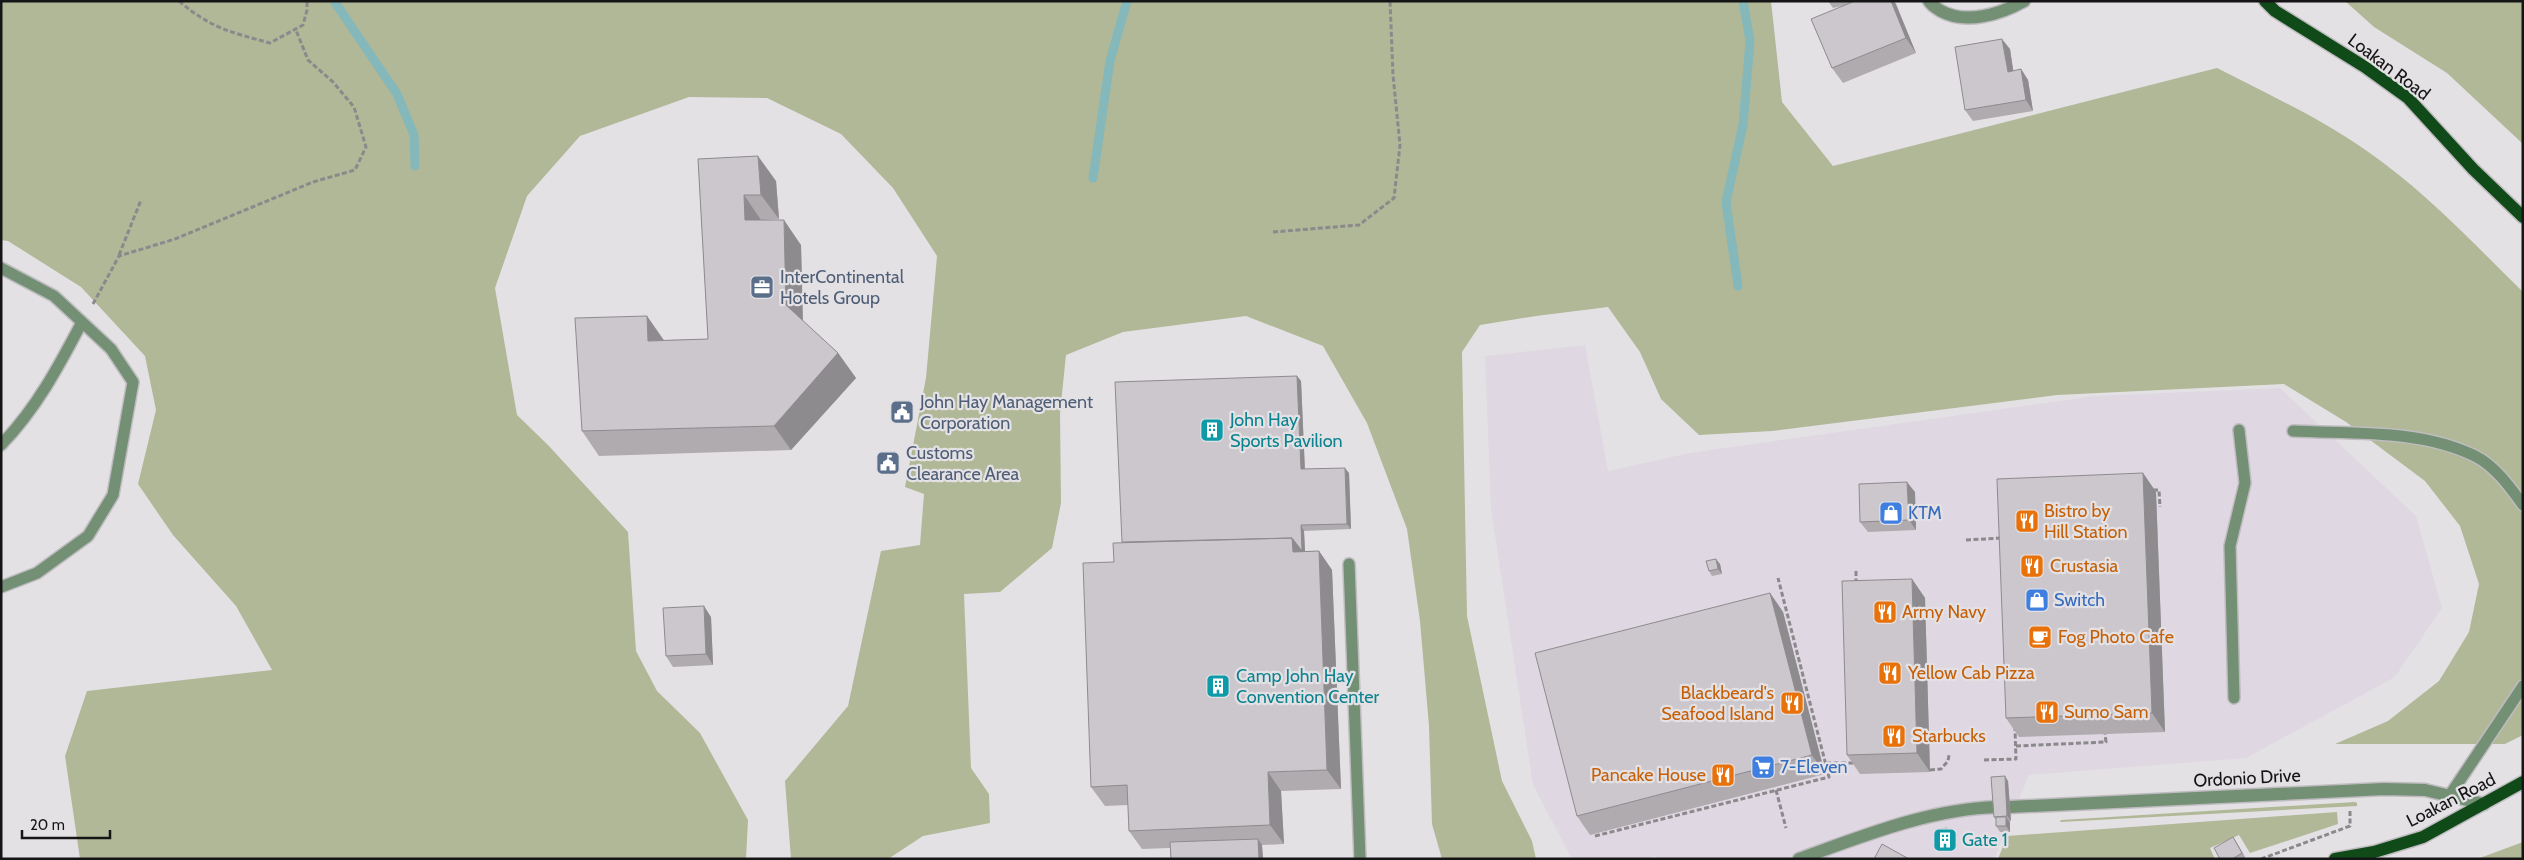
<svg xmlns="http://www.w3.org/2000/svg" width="2524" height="860" font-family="Cabin,sans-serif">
<rect width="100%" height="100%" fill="#e4e1e5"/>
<!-- built -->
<path fill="#dfd7e2" d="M1585 345 1608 471 1690 453 2095 396 2280 388 2416 516 2442 608 2395 677 2246 758 2029 775 1994 859H1657L1656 856 1640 859H1572L1533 785 1491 509 1485 356Z"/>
<!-- green -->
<path fill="#b0b897" d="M1 1H1771L1782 102 1833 166 2217 68C2267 94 2318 117 2364 149 2423 189 2472 242 2523 292V735L2505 744H2335L2388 721 2439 681 2469 632 2479 584 2460 526 2425 481 2346 422 2284 384 2057 395 1772 431 1699 435 1661 399 1640 352 1608 307 1536 316 1480 325 1462 352 1467 616 1502 781 1532 841 1536 859H1442L1432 824 1429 726 1420 621 1407 529 1367 423 1323 346 1246 316 1123 332 1066 355 1060 413 1061 503 1052 548 1000 592 964 594 971 768 989 794 990 823 923 836 888 859H791L785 781 848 706 881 551 920 545 924 494 905 487 926 378 937 256 893 188 841 134 767 98 689 97 580 136 527 196 495 288 517 415 548 445 628 532 636 651 657 691 700 733 748 820 746 859H80L65 756 87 691 272 670 236 606 173 535 138 484 156 410 145 356 81 287 8 241 1 240Z
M2345 1H2523V144L2447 73 2374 27Z
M2355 802 2357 803V806L2060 822 2061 820Z
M2337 812 2338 824 2250 853 2239 835 2210 848 2215 859H1998L2007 836Z
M2523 842V859H2477Z"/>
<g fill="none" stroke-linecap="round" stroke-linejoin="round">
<!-- stream -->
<path stroke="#84b8bb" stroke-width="9" d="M334 1 397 94 414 135 415 166
M1093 178 1110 61 1127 1
M1738 286 1726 202 1743 125 1750 41 1743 1"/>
<!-- service casing -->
<g stroke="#bfbcc0" stroke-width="14">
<path id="service" d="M1 268 54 296 111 349 133 382 113 495 88 536 37 573 1 587
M2293 431C2353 434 2420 429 2475 456 2495 466 2510 487 2523 505
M1 445C36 409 59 366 82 322
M1349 564 1360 859
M2234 698 2230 546 2245 483 2239 430
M2450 795 2523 686"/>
</g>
<!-- minor casing -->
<g stroke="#bfbcc0" stroke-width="15">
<path id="minor" d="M1929 1C1932 6 1936 8 1941 11 1966 25 2001 14 2024 1"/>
</g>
<!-- tertiary casing -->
<g stroke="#bfbcc0" stroke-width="15">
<path id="tertiary" d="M2010 807 2384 789 2425 790 2484 804
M1799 859C1863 836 1929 809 1997 807"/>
</g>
<!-- primary casing -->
<g stroke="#bfbcc0" stroke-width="15">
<path id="primary" d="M2265 1 2275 11 2365 67 2408 98 2473 169 2523 217
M2335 859 2374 852 2423 837 2523 782"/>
</g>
<!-- path -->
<path stroke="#8b898c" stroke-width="3" stroke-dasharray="5 2.5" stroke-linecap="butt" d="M179 1C210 28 233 33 270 43L303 25 307 10V1
M1 2 2 1
M1273 232 1359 225 1394 198 1400 145 1393 75 1390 1
M119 255 141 200
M93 304 119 256 175 239 313 182 355 170 366 147 354 107 333 82 308 60 296 30
M2153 490H2159L2160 507
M1966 540 2002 538
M1856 571V585
M2016 746 2106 742 2105 734
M1984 760 2016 759 2015 729
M1826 763H1854
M1930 770 1941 769 1948 761 1949 755
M1776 790 1786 828
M1595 836 1829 777 1778 578
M2261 859 2350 826V811"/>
<!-- service -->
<use href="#service" stroke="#738f74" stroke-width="11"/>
<!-- minor -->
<use href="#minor" stroke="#738f74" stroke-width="12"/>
<!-- tertiary -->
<use href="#tertiary" stroke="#738f74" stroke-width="12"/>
<!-- primary -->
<use href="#primary" stroke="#114a19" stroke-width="12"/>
</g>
<!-- wall -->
<path fill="#afabaf" d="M1828 1H1894L1916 53 1843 83 1832 68 1842 6 1833 8Z
M2010 49 2013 71 2021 69 2028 80 2033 111 1973 121 1965 110Z
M698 159 776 181 779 219 761 220 801 245 803 321 838 353 856 378 791 450 599 456 582 431 647 316 664 340 708 339Z
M1297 376 1301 381 1305 469 1349 473 1351 529 1304 531 1305 551H1319L1332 570 1341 789 1281 791 1284 844 1262 845 1263 859H1171L1170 848 1142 849 1129 831 1128 805 1105 806 1091 787 1114 562 1122 542Z
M2143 473 2156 492 2165 732 2019 737 2006 718Z
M1915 492 1916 530 1868 532 1860 522Z
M1720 564 1722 574 1712 576 1709 571Z
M1912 579 1925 598 1930 772 1860 774 1847 755Z
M1770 593 1783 612 1825 774 1590 835 1577 816Z
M711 617 713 665 673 667 666 656Z
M2008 781 2011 821H2009L2010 822V832H2000L1996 826V820L1994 817Z
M1950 834 1952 845 1939 846 1935 841Z
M2233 837 2246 859H2220Z"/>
<!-- shaded-wall -->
<path fill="#8e8b8f" d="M1891 1H1894L1896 4 1916 53 1906 38Z
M2002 39 2010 49 2015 82 2008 72Z
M2021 69 2028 80 2033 111 2026 100Z
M758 156 776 181 779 219 761 195Z
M744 195 761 220H745Z
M784 220 801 245 803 330 786 305Z
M647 316 664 341H648Z
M838 353 856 378 791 450 774 426Z
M1297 376 1301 381 1305 474 1301 469Z
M1345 468 1349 473 1351 529 1347 524Z
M2143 473 2156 492 2165 732 2152 713Z
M1907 482 1915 492 1916 530 1909 520Z
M1301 525 1304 531 1306 571 1293 552 1292 538Z
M1319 551 1332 570 1341 789 1327 770Z
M1716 559 1720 564 1722 574 1718 569Z
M1912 579 1925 598 1930 772 1917 753Z
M1770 593 1783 612 1825 774 1812 755Z
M704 606 711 617 713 665 706 654Z
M1268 772 1281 791 1284 844 1270 825Z
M2005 776 2008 781 2011 821 2007 816Z
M2006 817 2010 822V832L2006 826Z
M1947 828 1950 834 1952 845 1948 839Z
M2233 837 2237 843 2246 859 2242 853Z
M1258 839 1262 845 1263 859H1259Z"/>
<!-- building -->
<path fill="#cbc7cc" stroke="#8e8b8f" d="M1855 1H1891L1906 38 1832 68 1811 19Z
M2002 39 2008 72 2021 69 2026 100 1965 110 1955 47Z
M758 156 761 195H744L745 220H784L786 305 838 353 774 426 582 431 575 318 647 316 648 341 708 339 698 159Z
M1297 376 1301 469 1345 468 1347 524 1301 525 1302 551 1292 538 1122 542 1115 382Z
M2143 473 2152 713 2006 718 1997 479Z
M1907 482 1909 520 1860 522 1859 484Z
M1292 538 1293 552 1319 551 1327 770 1268 772 1270 825 1129 831 1127 785 1091 787 1083 563 1114 562 1113 543Z
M1716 559 1718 569 1709 571 1706 561Z
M1912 579 1917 753 1847 755 1842 581Z
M1770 593 1812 755 1577 816 1535 653Z
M704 606 706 654 666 656 663 608Z
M2005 776 2007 816 1994 817 1991 777Z
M1996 817H2006V826H1996Z
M1947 828 1948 839 1935 841V830Z
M2233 837 2242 853 2232 859H2220L2214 848Z
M1258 839 1259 859H1171L1170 842Z
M1882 844 1909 859H1874Z"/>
<!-- icons -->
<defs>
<g id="office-square" transform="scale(1.25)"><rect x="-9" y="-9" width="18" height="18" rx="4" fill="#5c6f8a" stroke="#e4e1e5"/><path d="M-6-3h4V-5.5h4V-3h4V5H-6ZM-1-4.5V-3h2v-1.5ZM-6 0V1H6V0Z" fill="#fff"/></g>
<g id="civic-square" transform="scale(1.25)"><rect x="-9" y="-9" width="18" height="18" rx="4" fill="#5c6f8a" stroke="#e4e1e5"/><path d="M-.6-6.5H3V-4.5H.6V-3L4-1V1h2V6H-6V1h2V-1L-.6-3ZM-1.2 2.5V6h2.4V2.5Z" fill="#fff"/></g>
<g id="building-square" transform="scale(1.25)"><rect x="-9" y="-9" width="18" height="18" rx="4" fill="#0f9aa8" stroke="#e4e1e5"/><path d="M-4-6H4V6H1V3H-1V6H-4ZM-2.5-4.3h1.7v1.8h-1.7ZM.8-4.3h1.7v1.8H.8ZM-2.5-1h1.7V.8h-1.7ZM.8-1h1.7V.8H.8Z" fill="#fff"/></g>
<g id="shop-square" transform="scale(1.25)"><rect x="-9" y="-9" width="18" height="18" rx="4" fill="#3f7fe0" stroke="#e4e1e5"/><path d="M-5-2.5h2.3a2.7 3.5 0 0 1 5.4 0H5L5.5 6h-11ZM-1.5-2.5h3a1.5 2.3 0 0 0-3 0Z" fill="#fff"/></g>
<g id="restaurant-square" transform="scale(1.25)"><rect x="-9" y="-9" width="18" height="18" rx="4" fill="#e8710a" stroke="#e4e1e5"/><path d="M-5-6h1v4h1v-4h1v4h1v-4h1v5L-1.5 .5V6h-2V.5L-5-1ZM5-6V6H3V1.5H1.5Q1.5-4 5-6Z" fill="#fff"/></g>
<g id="cafe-square" transform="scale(1.25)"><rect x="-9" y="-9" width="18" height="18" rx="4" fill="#e8710a" stroke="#e4e1e5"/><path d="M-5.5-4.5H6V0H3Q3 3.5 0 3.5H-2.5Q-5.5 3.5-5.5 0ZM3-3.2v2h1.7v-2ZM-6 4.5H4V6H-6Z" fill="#fff"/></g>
<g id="supermarket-square" transform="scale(1.25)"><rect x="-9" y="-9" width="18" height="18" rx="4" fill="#3f7fe0" stroke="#e4e1e5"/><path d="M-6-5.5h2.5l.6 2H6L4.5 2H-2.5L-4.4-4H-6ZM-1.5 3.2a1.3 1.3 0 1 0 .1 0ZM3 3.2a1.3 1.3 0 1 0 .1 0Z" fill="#fff"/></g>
</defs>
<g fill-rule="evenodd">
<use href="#office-square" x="762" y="287"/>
<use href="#civic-square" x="902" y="412"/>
<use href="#building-square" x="1212" y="430"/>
<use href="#civic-square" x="888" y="463"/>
<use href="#shop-square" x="1891" y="513"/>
<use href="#restaurant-square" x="2027" y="521"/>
<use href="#restaurant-square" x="2032" y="566"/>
<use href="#shop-square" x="2037" y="600"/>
<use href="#restaurant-square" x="1885" y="612"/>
<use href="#cafe-square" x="2040" y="637"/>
<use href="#restaurant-square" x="1890" y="673"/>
<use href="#building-square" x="1218" y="686"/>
<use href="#restaurant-square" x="1792" y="703"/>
<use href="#restaurant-square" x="2047" y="712"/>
<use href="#restaurant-square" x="1894" y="736"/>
<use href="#supermarket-square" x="1763" y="767"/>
<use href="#restaurant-square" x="1723" y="775"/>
<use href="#building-square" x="1945" y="840"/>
</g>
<g text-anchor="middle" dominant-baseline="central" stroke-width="4.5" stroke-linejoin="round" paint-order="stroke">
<!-- street labels -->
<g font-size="18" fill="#161516" stroke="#e4e1e5">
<text transform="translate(2389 67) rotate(37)">Loakan Road</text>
<text transform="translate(2247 778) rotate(-3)">Ordonio Drive</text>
<text transform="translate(2451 800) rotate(-27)">Loakan Road</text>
</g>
<!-- service labels -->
<g font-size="18" fill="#4e5e75" stroke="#e4e1e5" text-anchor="start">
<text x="780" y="277">InterContinental<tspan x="780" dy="21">Hotels Group</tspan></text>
<text x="920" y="402">John Hay Management<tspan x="920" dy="21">Corporation</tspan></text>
<text x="906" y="453">Customs<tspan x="906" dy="21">Clearance Area</tspan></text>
</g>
<!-- culture labels -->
<g font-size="18" fill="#0d838f" stroke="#e4e1e5" text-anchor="start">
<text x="1230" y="420">John Hay<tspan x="1230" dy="21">Sports Pavilion</tspan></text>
<text x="1236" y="676">Camp John Hay<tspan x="1236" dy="21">Convention Center</tspan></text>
<text x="1962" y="840">Gate 1</text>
</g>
<!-- food labels -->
<g font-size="18" fill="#c56008" stroke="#e4e1e5" text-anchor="start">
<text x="2044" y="511">Bistro by<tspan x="2044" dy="21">Hill Station</tspan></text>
<text x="2050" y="566">Crustasia</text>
<text x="1902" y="612">Army Navy</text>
<text x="2058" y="637">Fog Photo Cafe</text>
<text x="1908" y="673">Yellow Cab Pizza</text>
<text x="1774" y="693" text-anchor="end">Blackbeard's<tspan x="1774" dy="21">Seafood Island</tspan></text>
<text x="2064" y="712">Sumo Sam</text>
<text x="1912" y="736">Starbucks</text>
<text x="1706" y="775" text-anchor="end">Pancake House</text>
</g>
<!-- shop labels -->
<g font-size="18" fill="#366cbe" stroke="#e4e1e5" text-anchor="start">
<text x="1908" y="513">KTM</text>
<text x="2054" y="600">Switch</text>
<text x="1780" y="767">7-Eleven</text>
</g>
</g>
<!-- border -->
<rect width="2524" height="860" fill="none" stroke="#161516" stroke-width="5"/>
<!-- scale -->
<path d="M22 830v8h88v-8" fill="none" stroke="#161516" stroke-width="2.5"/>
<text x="30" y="830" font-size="15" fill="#161516" stroke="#e4e1e5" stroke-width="4" paint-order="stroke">20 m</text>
</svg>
